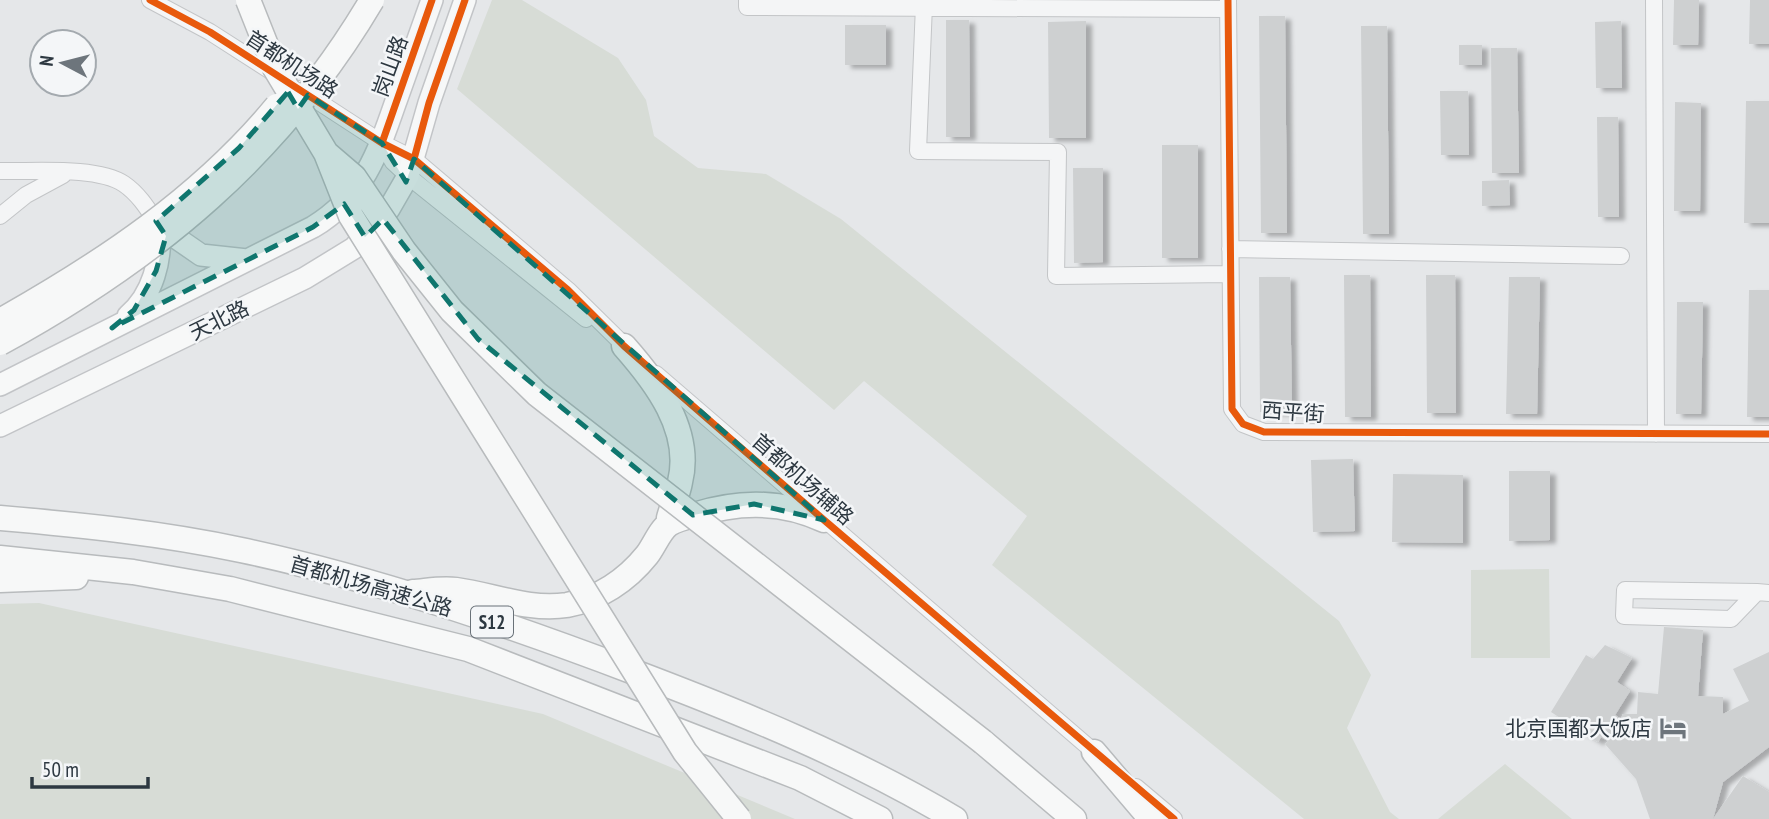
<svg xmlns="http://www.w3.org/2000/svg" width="1769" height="819" font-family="'PT Sans Narrow','Noto Sans SC',sans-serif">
<defs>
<filter id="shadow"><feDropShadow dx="6" dy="3.5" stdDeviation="2" flood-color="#0004"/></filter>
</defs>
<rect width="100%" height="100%" fill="#e5e7e9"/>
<!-- green -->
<path fill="#d7dcd6" d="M492 0H522L618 58 646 100 654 136 698 168 766 174 841 219 1339 621 1371 675 1347 728 1390 812 1399 819H1304L992 565 1027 516 864 381 834 410 457 89Z
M1549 569 1550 658H1471V570Z
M39 603 543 714 795 819H0V604Z
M1505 764 1572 819H1438Z"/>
<!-- building -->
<path fill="#ced0d1" filter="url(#shadow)" d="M1674 0H1699L1698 45H1673Z
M1750 0H1769V44H1749Z
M1259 16H1285L1287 233H1261Z
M946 20H969L970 137H946Z
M1086 21V138H1049L1048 22Z
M1621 21 1622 88H1596L1595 22Z
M845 25H886V65H845Z
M1361 26H1387L1389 234H1363Z
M1459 45H1482V65H1459Z
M1491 48H1517L1519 173H1492Z
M1440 91H1468L1469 155H1441Z
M1746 101H1769V223H1744Z
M1675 102 1701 103 1700 211H1674Z
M1597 117H1618L1619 217H1598Z
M1162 145H1198V258H1162Z
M1073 168H1103V262L1074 263Z
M1509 180 1510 205 1482 206V181Z
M1344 275H1370L1371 417H1345Z
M1426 275H1455L1456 413H1427Z
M1259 277H1290L1292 412H1260Z
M1509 277H1540L1537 414H1506Z
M1749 290H1769V417H1747Z
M1677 302H1703L1701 414H1676Z
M1353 459 1355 531 1313 532 1311 460Z
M1509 471H1550V540L1509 541Z
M1393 474 1463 475V543L1392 542Z
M1664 627 1703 630 1698 696 1723 697V714L1749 701 1733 669 1769 652V747L1723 782 1713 819H1650L1636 779 1605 744 1608 741 1601 737 1598 742 1551 712 1586 655 1593 659 1605 645 1632 658 1617 682 1630 691 1615 715 1621 719 1623 714H1637L1638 692 1658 694Z
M1743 776 1769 792V819H1713Z"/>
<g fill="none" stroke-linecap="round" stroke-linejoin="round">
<!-- minor casing -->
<g stroke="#c3c5c7" stroke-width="18">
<path id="minor" d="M150 0 210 32 277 75
M747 0V7L1228 9
M1228 0 1232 409 1243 424 1264 432 1769 434
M1654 0 1656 434
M924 5 918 151 1058 152 1056 276 1230 274
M299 89 382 143 414 159 568 290 631 352
M382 143 393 162 408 176 586 319
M0 171C33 172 97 166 124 184 140 195 149 211 159 226
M0 216 26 195 63 175
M1230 249 1621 256
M656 374 1100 757
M1757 592 1731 619 1624 616 1625 590 1757 592 1769 593
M1136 787 1174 819"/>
</g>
<!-- major casing -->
<g stroke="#c2c4c7" stroke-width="24">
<path id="major" d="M159 226 201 255 247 260
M128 316C153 295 162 259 159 228
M0 385 313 227C363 197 378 153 396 101 408 67 420 34 432 0
M0 426 305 278 354 248 389 209 408 176 429 103 465 0"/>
</g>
<!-- highway casing -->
<g stroke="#b8bbbd" stroke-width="27">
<path id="highway" d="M624 346C655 381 693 430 680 482 678 494 672 506 669 518
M0 518C81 525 161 533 241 550 373 578 507 624 634 672 745 714 853 758 955 819
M0 558 133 572 230 589 468 649 800 778 880 819
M0 580 76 577
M413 592C427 591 442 588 456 590 493 595 529 611 567 605 599 599 627 580 647 555 654 546 660 530 669 524 675 520 686 517 694 515 738 501 782 500 824 520
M983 742 1074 819
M1094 752 1151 819"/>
</g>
<!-- minor -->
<use href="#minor" stroke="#f4f5f6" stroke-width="16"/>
<!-- major -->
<use href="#major" stroke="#f7f8f8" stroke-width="21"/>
<!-- highway -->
<use href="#highway" stroke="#f7f8f8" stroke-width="24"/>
<!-- highway-bridge casing -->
<g stroke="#b8bbbd" stroke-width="27" stroke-linecap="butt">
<path id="highway-bridge" d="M248 0 275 68 326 153 351 216 685 752 739 819
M326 153 354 177 404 251 452 311 537 394 983 742
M0 321C103 263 201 198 277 106
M0 343C156 258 281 154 372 0"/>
</g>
<!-- highway-bridge -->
<use href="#highway-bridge" stroke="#f7f8f8" stroke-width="24"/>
<!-- cycleway casing -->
<g stroke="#f4f6f8" stroke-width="11">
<path id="cycleway" d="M150 0 210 32 382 143 414 159 568 290 624 346 824 520 1174 819
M1228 0 1232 409 1243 424 1264 432 1769 434
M382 143 432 0
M414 159 429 103 465 0"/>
</g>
<!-- cycleway -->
<use href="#cycleway" stroke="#e8590c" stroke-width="7"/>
</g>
<!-- marked area -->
<path fill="#0f766e" fill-opacity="0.2" stroke="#0f766e" stroke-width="5" stroke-dasharray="14 9" stroke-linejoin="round" d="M288 92 298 109 308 95 382 143 406 182 414 159 824 520 754 504 693 515 478 339 383 219 365 237 344 204 313 227 112 328 134 310 156 271 166 236 156 221 239 148Z"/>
<!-- icons -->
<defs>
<g id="hotel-bare" transform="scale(2.1)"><path d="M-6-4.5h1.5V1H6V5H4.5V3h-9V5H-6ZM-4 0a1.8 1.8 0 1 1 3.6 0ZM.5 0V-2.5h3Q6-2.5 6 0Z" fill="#6d757c" stroke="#f4f6f8" stroke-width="2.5" paint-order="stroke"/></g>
</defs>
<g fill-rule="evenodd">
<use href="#hotel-bare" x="1673" y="728"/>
</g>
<g text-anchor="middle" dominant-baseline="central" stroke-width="5" stroke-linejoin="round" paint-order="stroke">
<!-- shield labels -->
<rect fill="#f4f6f8" stroke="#697178" stroke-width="2" x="471" y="606.5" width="42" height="31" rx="5"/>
<g font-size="19" font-weight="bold" fill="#2d3841">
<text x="492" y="622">S12</text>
</g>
<!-- street labels -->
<g font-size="21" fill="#2d3841" stroke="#f4f6f8">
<text transform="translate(292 64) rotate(33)">首都机场路</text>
<text transform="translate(390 66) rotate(-70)">岗山路</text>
<text transform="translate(219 320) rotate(-26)">天北路</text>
<text transform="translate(1293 412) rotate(4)">西平街</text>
<text transform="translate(803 479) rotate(41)">首都机场辅路</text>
<text transform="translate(371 586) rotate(16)">首都机场高速公路</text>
</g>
<!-- poi labels -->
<g font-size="21" fill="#2d3841" stroke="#f4f6f8" text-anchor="end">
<text x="1652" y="728">北京国都大饭店</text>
</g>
</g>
<!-- north arrow -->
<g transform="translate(63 63) rotate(277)"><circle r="33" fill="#f4f6f8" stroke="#a4aaaf" stroke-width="2"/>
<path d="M0-5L12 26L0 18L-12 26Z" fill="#6d757c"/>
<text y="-10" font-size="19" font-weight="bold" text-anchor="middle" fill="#2d3841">N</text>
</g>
<!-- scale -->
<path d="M32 777v10h116v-10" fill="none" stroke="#2d3841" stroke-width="3.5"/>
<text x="42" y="777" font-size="21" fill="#2d3841" stroke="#f4f6f8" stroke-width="5" paint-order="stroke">50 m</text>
</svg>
